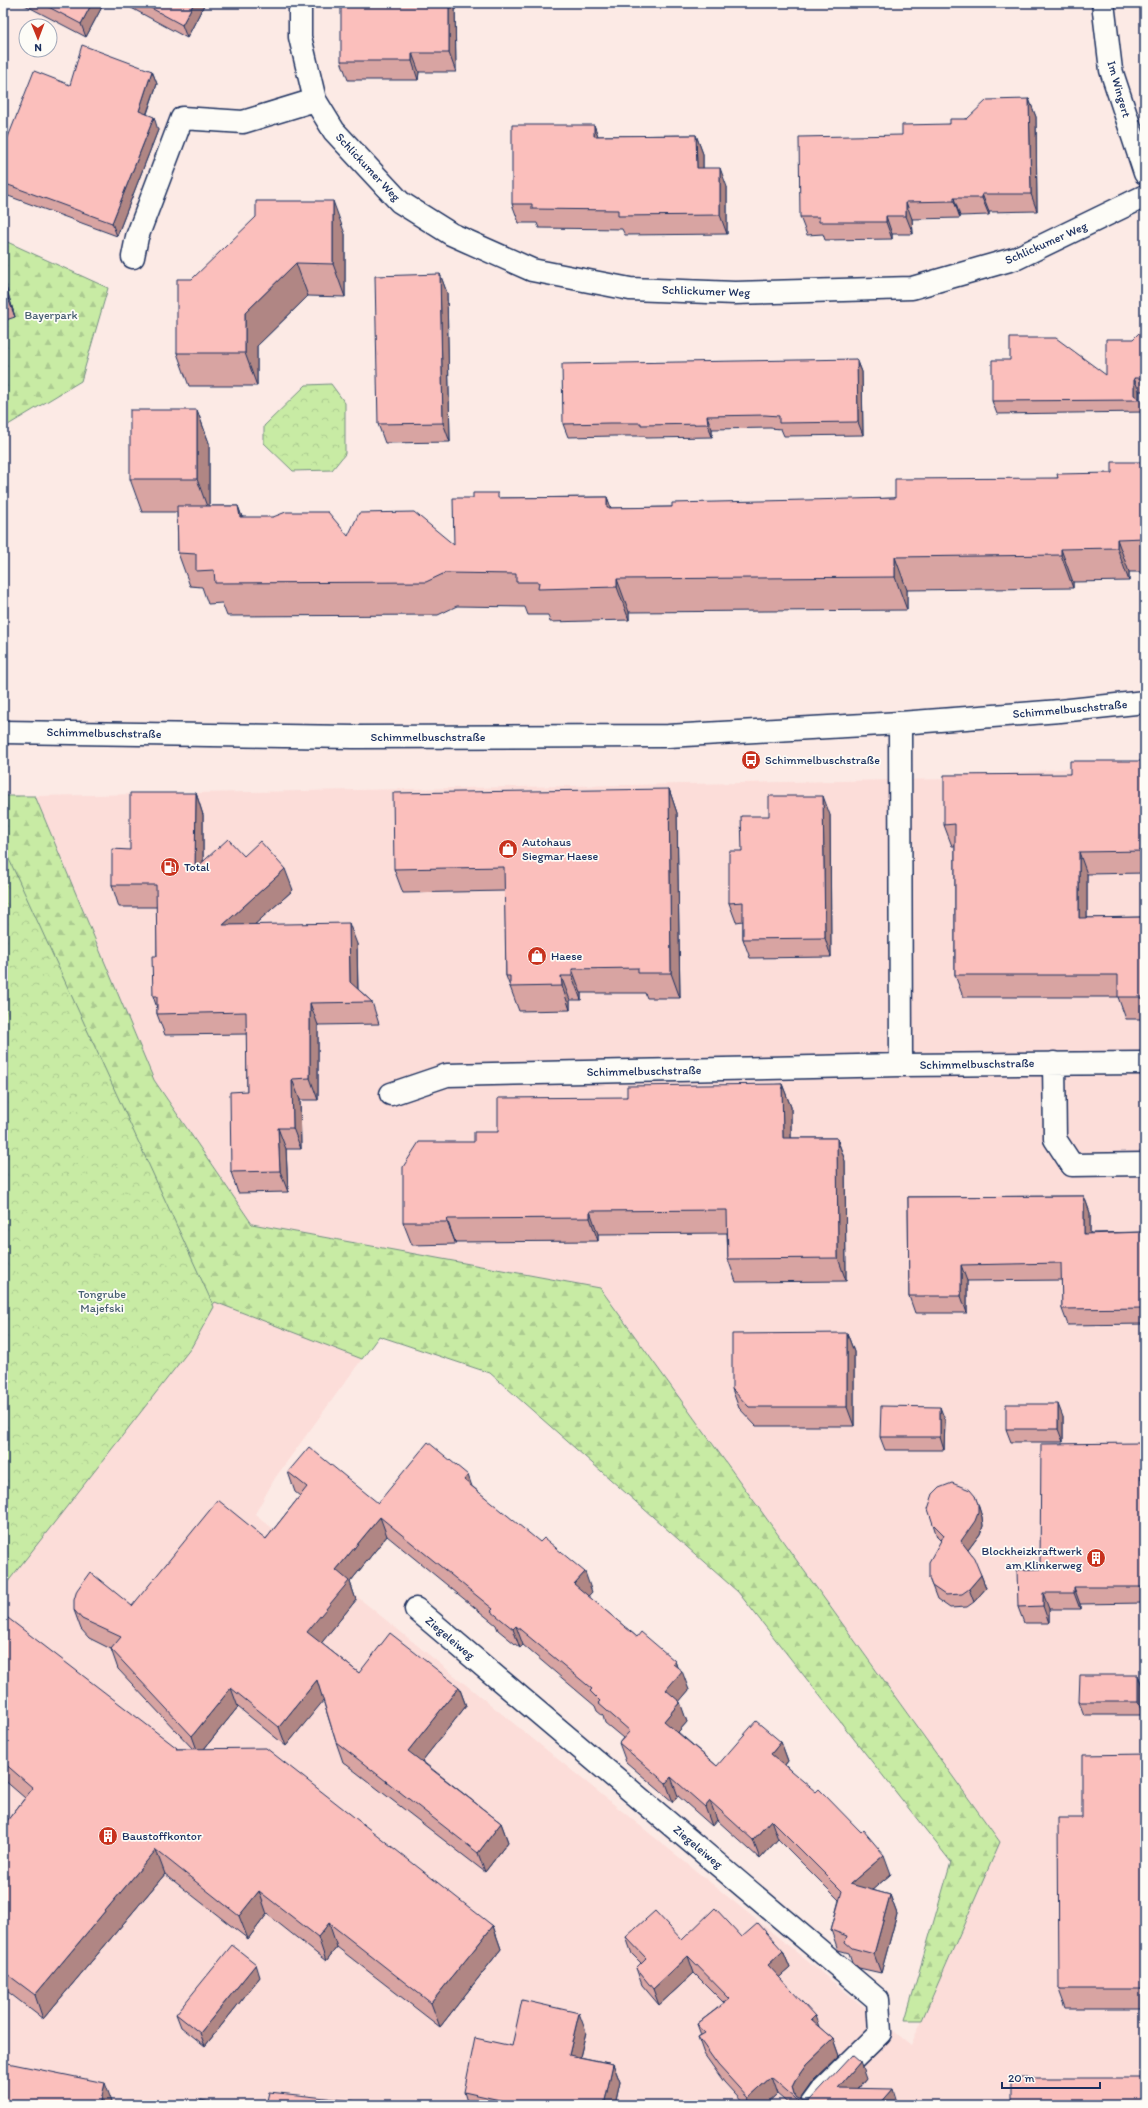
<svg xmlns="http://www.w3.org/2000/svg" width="1148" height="2108" font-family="Itim,sans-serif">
<defs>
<pattern id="forest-firs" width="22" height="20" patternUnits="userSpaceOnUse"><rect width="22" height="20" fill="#c8eba4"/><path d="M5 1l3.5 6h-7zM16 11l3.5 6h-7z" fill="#abca90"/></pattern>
<pattern id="park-crowns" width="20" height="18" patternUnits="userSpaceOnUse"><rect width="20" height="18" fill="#c8eba4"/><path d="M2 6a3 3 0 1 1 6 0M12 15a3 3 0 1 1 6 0" fill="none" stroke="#abca90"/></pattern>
</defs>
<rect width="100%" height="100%" fill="#fceae5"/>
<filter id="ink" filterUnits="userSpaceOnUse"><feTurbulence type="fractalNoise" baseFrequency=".025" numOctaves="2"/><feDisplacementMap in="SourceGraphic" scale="8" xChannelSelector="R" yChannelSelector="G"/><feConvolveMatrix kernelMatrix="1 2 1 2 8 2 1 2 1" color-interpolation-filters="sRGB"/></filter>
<g filter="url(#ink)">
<!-- built -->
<path fill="#fcddd9" d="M1145 761V2105H3V1571L215 1301 362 1359 275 1478 255 1514 911 2045 1000 1842 600 1288 252 1224 154 1080 35 796 951 779Z"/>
<!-- forest -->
<path fill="url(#forest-firs)" stroke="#728d81" d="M3 240 108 288 81 381 3 428Z
M3 796H35L154 1080 252 1224 600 1288 1000 1842 922 2020H905L951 1862 738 1592 490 1373 379 1336 362 1359 215 1302 3 1571Z"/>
<!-- park -->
<path fill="url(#park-crowns)" stroke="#728d81" d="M331 384 345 403V454L332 470 293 471 264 443V426L306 385Z
M3 846 214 1307 191 1348 3 1588Z"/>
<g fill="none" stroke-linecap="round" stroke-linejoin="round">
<!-- street casing -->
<g stroke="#1b2f5e" stroke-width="25">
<path id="street" d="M300 3V37L315 100 334 131 400 202 451 234 532 270 630 289 735 293 912 288 1017 258 1145 196
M1103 3 1111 70 1145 173
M133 257 137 237 182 118 243 122 315 100
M900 723 901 1065
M1054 1063 1055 1139 1072 1165 1145 1164
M391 1094 447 1075 901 1065 1145 1063
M416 1609 878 2000 880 2033 822 2090 811 2105"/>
</g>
<!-- secondary casing -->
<g stroke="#1b2f5e" stroke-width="25">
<path id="secondary" d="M3 732 354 737 668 736 900 723 1060 711 1145 702"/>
</g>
<!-- street -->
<use href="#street" stroke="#fdfcf7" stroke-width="22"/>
<!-- secondary -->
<use href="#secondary" stroke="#fdfcf7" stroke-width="22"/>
</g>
<!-- wall -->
<path fill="#d8a4a2" stroke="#1b2f5e" d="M21 3H104L86 37Z
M124 3H205L187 38 124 4Z
M455 3 456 72H419L418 80H348L341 61Z
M152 71 157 84 147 114 158 130 117 236 3 194V150L70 85Z
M1029 99 1036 117 1037 211 989 212V215L960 216V218L912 219 913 234H892V239L825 240 823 234 807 235 800 217 902 135 950 124Z
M594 125 598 136 696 135 703 154V168L727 187V234L625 235 622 229 539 228 537 223H519L512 204Z
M345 234V297L308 296 257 346V386H189L177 353 192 279Z
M440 274 447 293 450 442 385 443 378 424Z
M3 277 15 317 3 321Z
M1145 327V391H1139V398L1141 400 1145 412 997 414 992 401 1106 375 1133 339Z
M857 359 862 372 863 435 784 436 781 429 770 428 712 429V437L646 438 645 436H614L568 437 563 424Z
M197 410 209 443V506H238L242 517 348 536 454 545 500 498 607 497 611 508 672 507 895 498 1058 478 1112 473 1145 462V572H1129V581L1073 582V588L907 590V610L629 612V620L550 622 548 615H528L525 607 457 606 438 615 227 616 222 603 208 604 202 587 190 586 178 553 177 512H142L130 479Z
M1145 761V873L1087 874V918L1145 917V1019H1126L1118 997H963L955 975V846H952L944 825 1070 774Z
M669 789 677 813 680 998H647L645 993H581V1000H570V1010L519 1011 506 976 505 891 403 893 394 869Z
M196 793 203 815V861L244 856 293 890 255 924 357 944 358 989 372 1002 379 1024 318 1025V1100H300L301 1149H286L288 1192 238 1193 231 1172 247 1091V1034L165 1035 157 1014V1008L153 996 157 956V907H119L112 885 130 850Z
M830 815 831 957 750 958 743 939V921L736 922 729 903 742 851 769 816Z
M782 1084 791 1107V1138H837L845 1161 846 1281 736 1282 728 1259 727 1233 598 1234V1241L455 1242 456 1244 412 1245 403 1222 474 1142 498 1132 627 1097Z
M1084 1196 1090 1213V1233L1145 1232V1324L1068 1325 1062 1309V1280L967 1281V1313H915L909 1296 908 1197Z
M847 1333 854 1352V1426H756L739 1408 732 1389Z
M1063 1417V1442H1011L1006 1429Z
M945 1420 944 1450H885L880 1437Z
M1141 1443 1145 1454V1603L1080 1604V1609H1049V1623H1024L1018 1607 1040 1569Z
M288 1472 378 1503 473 1487 592 1592 588 1596 637 1637 675 1661 677 1667 689 1690 679 1701 687 1722 678 1732 717 1766 781 1742 788 1761 785 1765 891 1874 872 1890 890 1895 897 1914 881 1973 859 1968 852 1962 849 1953 838 1950 831 1930 839 1900 778 1839 760 1859 717 1820 712 1826 678 1796 673 1802 626 1762 619 1743 623 1738 605 1723 603 1716 597 1711 595 1706 523 1645 520 1648 498 1630 496 1625 387 1536 350 1582 356 1600 321 1643 359 1673 459 1687 466 1706 422 1761 501 1823 508 1842 485 1872 343 1762 336 1742 323 1700 286 1746 238 1707 204 1749 493 1926 501 1949 440 2027 337 1947 326 1961 267 1914 248 1939 165 1874 43 2019 3 1988V1826L25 1798 3 1779V1617L177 1749H193L118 1669 111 1649 89 1638 81 1629 74 1610 132 1606 266 1539 300 1496 295 1492Z
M975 1496 982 1517 983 1526 980 1534 968 1550 981 1575 986 1588 974 1602 967 1607 950 1608 937 1599 929 1578 941 1541 937 1537 933 1524Z
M1138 1675 1143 1688V1715H1084L1079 1702Z
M1145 1754V2008H1066L1059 1989 1082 1818Z
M626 1937 682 1940 742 1937 783 1951 790 1968 779 1977 819 2027 833 2039 839 2056 813 2081 800 2099 804 2101 810 2100 866 2079 858 2089 898 2105H790L777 2094 765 2105H745L724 2082 704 2054 698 2037 701 2035 697 2024 724 2003 694 1973 659 2005 642 1985 636 1968 641 1963 632 1954Z
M260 1977 205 2046 181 2027 176 2014Z
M586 2032 580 2057 613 2064 620 2082 615 2105H468L464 2092 512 2046Z"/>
<!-- shaded-wall -->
<path fill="#b08684" stroke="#1b2f5e" d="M92 3H104L86 37 81 24Z
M194 3H205L187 38 182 25Z
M449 3H455L456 72 449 53Z
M412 53 419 72 418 80 412 61Z
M152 71 157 84 143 124 139 111Z
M1029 99 1036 117 1037 211 1031 194Z
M154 117 158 130 117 236 112 223Z
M594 125 601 144 594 136Z
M696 135 703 154V186L697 168Z
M720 168 727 187V234L720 215Z
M982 194 989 212V215L982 198Z
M954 198 960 216V218L954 201Z
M333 201 345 234V297L333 264Z
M906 202 912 219 913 234 906 216Z
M886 216 892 234V239L886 222Z
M296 263 308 296 257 346V386L245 353V313Z
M440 274 447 293 450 442 443 423Z
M3 277 5 283 15 317 6 293 3 281Z
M857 359 862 372 863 435 858 422Z
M1134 378 1139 391V400L1134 395Z
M197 410 209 443V512L197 479Z
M707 416 712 429V437L708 424Z
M607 497 619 530 607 508Z
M238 506 250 539 240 517Z
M1117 539 1129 572V581L1117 548Z
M1061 549 1073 582V588L1061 555Z
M895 557 907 590V610L895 577Z
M617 579 629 612V620L617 587Z
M669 789 677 813 680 998 671 973Z
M196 793 203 815V890L195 869Z
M823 796 830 815 831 957 825 938Z
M1079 852 1087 874V940L1079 918Z
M285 869 293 890 231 946 223 925Z
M349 923 357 944 358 1002 350 982Z
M572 969 581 993V1000L572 976Z
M561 976 570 1000V1010L562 986Z
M310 1003 318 1025V1100L310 1078Z
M292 1079 300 1100 301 1149 293 1128Z
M782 1084 791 1107V1161L783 1138Z
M278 1128 286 1149 288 1192 280 1171Z
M837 1138 845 1161 846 1281 838 1258Z
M1084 1196 1090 1213V1250L1084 1234Z
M590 1211 598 1234V1241L590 1218Z
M447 1219 455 1242 456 1244 447 1222Z
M961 1265 967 1281V1313L961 1296Z
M847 1333 854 1352V1426L847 1407Z
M1058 1404 1063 1417V1442L1058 1429Z
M940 1407 945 1420 944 1450 940 1437Z
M1141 1443 1145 1454V1489L1141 1479Z
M468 1475 475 1495 464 1480Z
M978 1504 982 1517 983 1526 980 1534 965 1554 961 1541Z
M380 1517 387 1536 350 1582 356 1600 315 1651 307 1632 336 1570Z
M585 1572 592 1592 581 1604 574 1584Z
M981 1575 986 1588 974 1602 969 1589Z
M1074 1587 1080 1604V1609L1074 1593Z
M1043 1593 1049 1609V1623L1043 1606Z
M516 1626 523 1645 520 1648 513 1629Z
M675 1661 679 1673 682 1671 689 1690 673 1709 666 1690 673 1664Z
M1138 1675 1143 1688V1715L1138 1702Z
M317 1680 324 1700 286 1746 279 1727Z
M459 1687 466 1706 415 1770 408 1751Z
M231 1688 238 1707 199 1755 192 1736Z
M680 1702 687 1722 671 1740 664 1721Z
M781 1742 788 1761 778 1773 771 1754Z
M671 1777 678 1796 673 1802 666 1783Z
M710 1801 717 1820 712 1826 705 1807Z
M771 1820 778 1839 760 1859 753 1840Z
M501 1823 508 1842 485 1872 478 1853Z
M156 1850 165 1874 43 2019 35 1995Z
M884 1855 891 1874 857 1903 850 1884Z
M259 1891 267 1914 248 1939 239 1916Z
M890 1895 897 1914 881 1973 874 1954Z
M329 1923 337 1947 326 1961 318 1937Z
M493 1926 501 1949 440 2027 431 2003Z
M783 1951 790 1968 774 1982 768 1965Z
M688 1956 694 1973 659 2005 653 1989Z
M256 1964 260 1977 205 2046 200 2033Z
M579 2013 586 2032 576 2073 569 2055Z
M815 2016 821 2032 811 2020Z
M833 2039 839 2056 813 2081 801 2098 799 2102 794 2094 792 2087 795 2081 807 2064Z
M860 2062 866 2079 844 2105 838 2088Z
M613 2064 620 2082 615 2105H604Z
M771 2077 777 2094 765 2105H751L748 2098Z
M105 2083 112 2102 111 2105H100Z
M893 2089 898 2105H879Z"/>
<!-- building -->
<path fill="#fbbfbc" stroke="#1b2f5e" d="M41 3H92L81 24Z
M142 3H194L182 25Z
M341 3H449V53H412V61H341Z
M82 45 152 71 139 111 154 117 112 223 3 183V150L34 71 70 85Z
M1029 99 1031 194H982V198H954V201L906 202V216H886V222H819V217H800L799 137 902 135V125L950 124V119H967L987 100Z
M512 125H594V136L696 135 697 168H720V215L618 216V210L532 209V204H512Z
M256 201H333V264L296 263 245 313V353H177V279H192L256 217Z
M440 274 443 423 378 424 375 276Z
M3 281 6 293 3 294Z
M1145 327V378H1134V395L1141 400 992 401V360H1010V338H1056L1106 375V339H1133Z
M857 359 858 422 779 423V416L765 415 707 416 708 424 641 425V423H610L563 424 562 364Z
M130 410H197V479H130Z
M1112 462H1145V538L1117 539V548L1061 549V555L895 557V577L617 579V587L538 589 539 582H516V574L445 573 426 582 215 583 214 570 196 571V554L178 553 177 506H238L240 517H273L286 512H328L348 536 359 513 414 512 454 545 453 498H473V493H498V498L607 497V508L672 507V503L895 498V479L1058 478 1057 474 1112 473Z
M1070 761H1145V851L1079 852V918L1145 917V997H1118V975H955V824L944 825V775L1070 774Z
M669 789 671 973H638V968L572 969V976H561L562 986 510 987V976H506L504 867 394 869 393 793Z
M130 793H196L195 869 228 839 244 856 260 841 285 869 223 925 349 923 350 982 372 1002 310 1003V1078L292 1079 293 1128H278L280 1171 231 1172 230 1092 247 1091 246 1012 157 1014V996H153L152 956H157L156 885H112V849L130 850Z
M769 796H823L825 938 743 939V902L729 903V851H742L741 816H769Z
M782 1084 783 1138H837L838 1258 728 1259 727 1210 590 1211V1218L447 1219V1222H403V1167L419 1142H474V1132H498V1098L627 1097V1086Z
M1084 1196V1234L1145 1232V1308L1062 1309 1061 1263 961 1265V1296H909L908 1197Z
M847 1333V1407H749L732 1389V1334Z
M1006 1404H1058V1429H1006Z
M881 1406 940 1407V1437H880Z
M428 1442 468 1475 464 1480 540 1542 544 1538 585 1572 574 1584 637 1637 641 1632 675 1661 673 1664 682 1671 666 1690 680 1702 664 1721 717 1766 756 1721 781 1742 771 1754 816 1792 819 1789 861 1832 863 1830 884 1855 850 1884 890 1895 874 1954 852 1948 845 1942 847 1936 831 1930 842 1891 771 1820 753 1840 710 1801 705 1807 671 1777 666 1783 619 1743 630 1731 598 1703 600 1701 590 1691 592 1689 516 1626 513 1629 491 1611 493 1609 380 1517 336 1570 349 1581 307 1632 359 1673 390 1633 459 1687 408 1751 501 1823 478 1853 336 1742 317 1680 279 1727 231 1688 192 1736 111 1649 121 1637 82 1619 74 1610V1600L77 1590 90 1572 132 1606 218 1500 266 1539 307 1487 288 1472 309 1447 378 1503Z
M1141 1443V1479H1145V1587H1074V1593H1043V1606L1018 1607 1017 1570 1040 1569 1041 1444Z
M952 1483 970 1490 975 1496 978 1504V1513L975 1521 961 1541 974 1558 981 1575 969 1589 962 1594 945 1595 932 1586 929 1578V1562L944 1535 933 1524 928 1509 933 1494 939 1488Z
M4 1615 177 1748 176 1749 266 1748 493 1926 431 2003 329 1923 318 1937 259 1891 239 1916 156 1850 35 1995 3 1971V1826L33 1788 3 1762V1617Z
M1080 1675H1138V1702H1079Z
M1145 1754V1989H1059L1058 1818H1082V1755Z
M715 1908 742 1937 758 1923 783 1951 768 1965 815 2016 811 2020 833 2039 807 2064 795 2081 792 2087 794 2094 797 2098 804 2101 810 2100 852 2055 860 2062 838 2088 893 2089 879 2105H803L771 2077 748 2098 718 2065 698 2037 705 2033 697 2024 730 1999 688 1956 653 1989 636 1968 646 1958 626 1937 655 1911 682 1940Z
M232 1945 256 1964 200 2033 176 2014Z
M522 2000 579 2013 569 2055 613 2064 604 2105H522L464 2092 475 2038 512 2046Z
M3 2062 105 2083 100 2105H3Z
M1011 2078H1145V2105H1011Z
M269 2092 354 2101V2105H266Z
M201 2100 224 2105H200Z"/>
</g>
<!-- icons -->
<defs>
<g id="bus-disc" transform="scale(1)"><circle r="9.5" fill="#c8321e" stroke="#fdfcf7"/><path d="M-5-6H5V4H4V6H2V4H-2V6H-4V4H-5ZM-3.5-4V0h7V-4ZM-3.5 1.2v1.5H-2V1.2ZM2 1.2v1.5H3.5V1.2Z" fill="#fff"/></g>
<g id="shop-disc" transform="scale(1)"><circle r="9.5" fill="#c8321e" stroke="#fdfcf7"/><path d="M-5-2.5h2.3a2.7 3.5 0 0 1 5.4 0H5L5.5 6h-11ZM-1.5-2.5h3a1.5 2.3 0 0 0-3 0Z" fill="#fff"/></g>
<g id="fuel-disc" transform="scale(1)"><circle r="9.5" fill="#c8321e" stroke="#fdfcf7"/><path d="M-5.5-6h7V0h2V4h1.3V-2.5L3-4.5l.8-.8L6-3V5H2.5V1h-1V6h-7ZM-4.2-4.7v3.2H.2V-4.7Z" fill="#fff"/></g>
<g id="building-disc" transform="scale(1)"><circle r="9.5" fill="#c8321e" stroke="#fdfcf7"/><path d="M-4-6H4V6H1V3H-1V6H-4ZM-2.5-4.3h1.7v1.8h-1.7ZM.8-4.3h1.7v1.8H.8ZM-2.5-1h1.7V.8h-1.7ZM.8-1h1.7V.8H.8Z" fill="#fff"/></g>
</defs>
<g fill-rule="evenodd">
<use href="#bus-disc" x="751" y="760"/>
<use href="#shop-disc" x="508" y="849"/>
<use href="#fuel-disc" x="170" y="867"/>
<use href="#shop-disc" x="537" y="956"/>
<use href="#building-disc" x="1096" y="1558"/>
<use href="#building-disc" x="108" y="1836"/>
</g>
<g text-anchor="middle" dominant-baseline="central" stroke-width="3.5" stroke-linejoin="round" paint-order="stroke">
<!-- street labels -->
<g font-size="12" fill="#1b2f5e" stroke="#fdfcf7">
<text transform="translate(1119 89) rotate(74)">Im Wingert</text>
<text transform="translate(368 167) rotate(47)">Schlickumer Weg</text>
<text transform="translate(1046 243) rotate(-24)">Schlickumer Weg</text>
<text transform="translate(706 291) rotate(2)">Schlickumer Weg</text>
<text transform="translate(1070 709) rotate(-5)">Schimmelbuschstraße</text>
<text transform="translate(104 733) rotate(1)">Schimmelbuschstraße</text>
<text x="428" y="737">Schimmelbuschstraße</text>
<text transform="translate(977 1064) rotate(-1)">Schimmelbuschstraße</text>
<text transform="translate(644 1071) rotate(-1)">Schimmelbuschstraße</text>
<text transform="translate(450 1638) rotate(40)">Ziegeleiweg</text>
<text transform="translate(698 1847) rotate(40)">Ziegeleiweg</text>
</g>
<!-- park labels -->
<g font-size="12" fill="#465e70" stroke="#fdfcf7">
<text x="51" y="315">Bayerpark</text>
<text x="102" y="1294">Tongrube<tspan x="102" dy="14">Majefski</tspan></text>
</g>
<!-- poi labels -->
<g font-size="12" fill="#1b2f5e" stroke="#fdfcf7" text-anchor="start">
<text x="765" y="760">Schimmelbuschstraße</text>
<text x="522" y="842">Autohaus<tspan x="522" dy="14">Siegmar Haese</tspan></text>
<text x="184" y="867">Total</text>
<text x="551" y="956">Haese</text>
<text x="1082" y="1551" text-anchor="end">Blockheizkraftwerk<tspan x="1082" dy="14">am Klinkerweg</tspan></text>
<text x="122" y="1836">Baustoffkontor</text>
</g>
</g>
<!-- margin -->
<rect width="1148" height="2108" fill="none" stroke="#fdfcf7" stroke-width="16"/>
<rect x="8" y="8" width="1132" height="2092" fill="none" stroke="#1b2f5e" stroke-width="1.5" filter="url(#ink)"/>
<!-- north arrow -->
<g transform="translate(38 38) rotate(179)"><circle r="19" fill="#fdfcf7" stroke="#a3aaba"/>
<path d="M0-3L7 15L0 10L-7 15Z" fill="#c8321e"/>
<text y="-6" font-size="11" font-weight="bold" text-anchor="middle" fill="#1b2f5e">N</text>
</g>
<!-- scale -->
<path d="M1002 2082v6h98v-6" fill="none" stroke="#1b2f5e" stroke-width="2"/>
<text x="1008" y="2082" font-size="12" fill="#1b2f5e" stroke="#fdfcf7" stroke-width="3" paint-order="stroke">20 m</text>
</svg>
